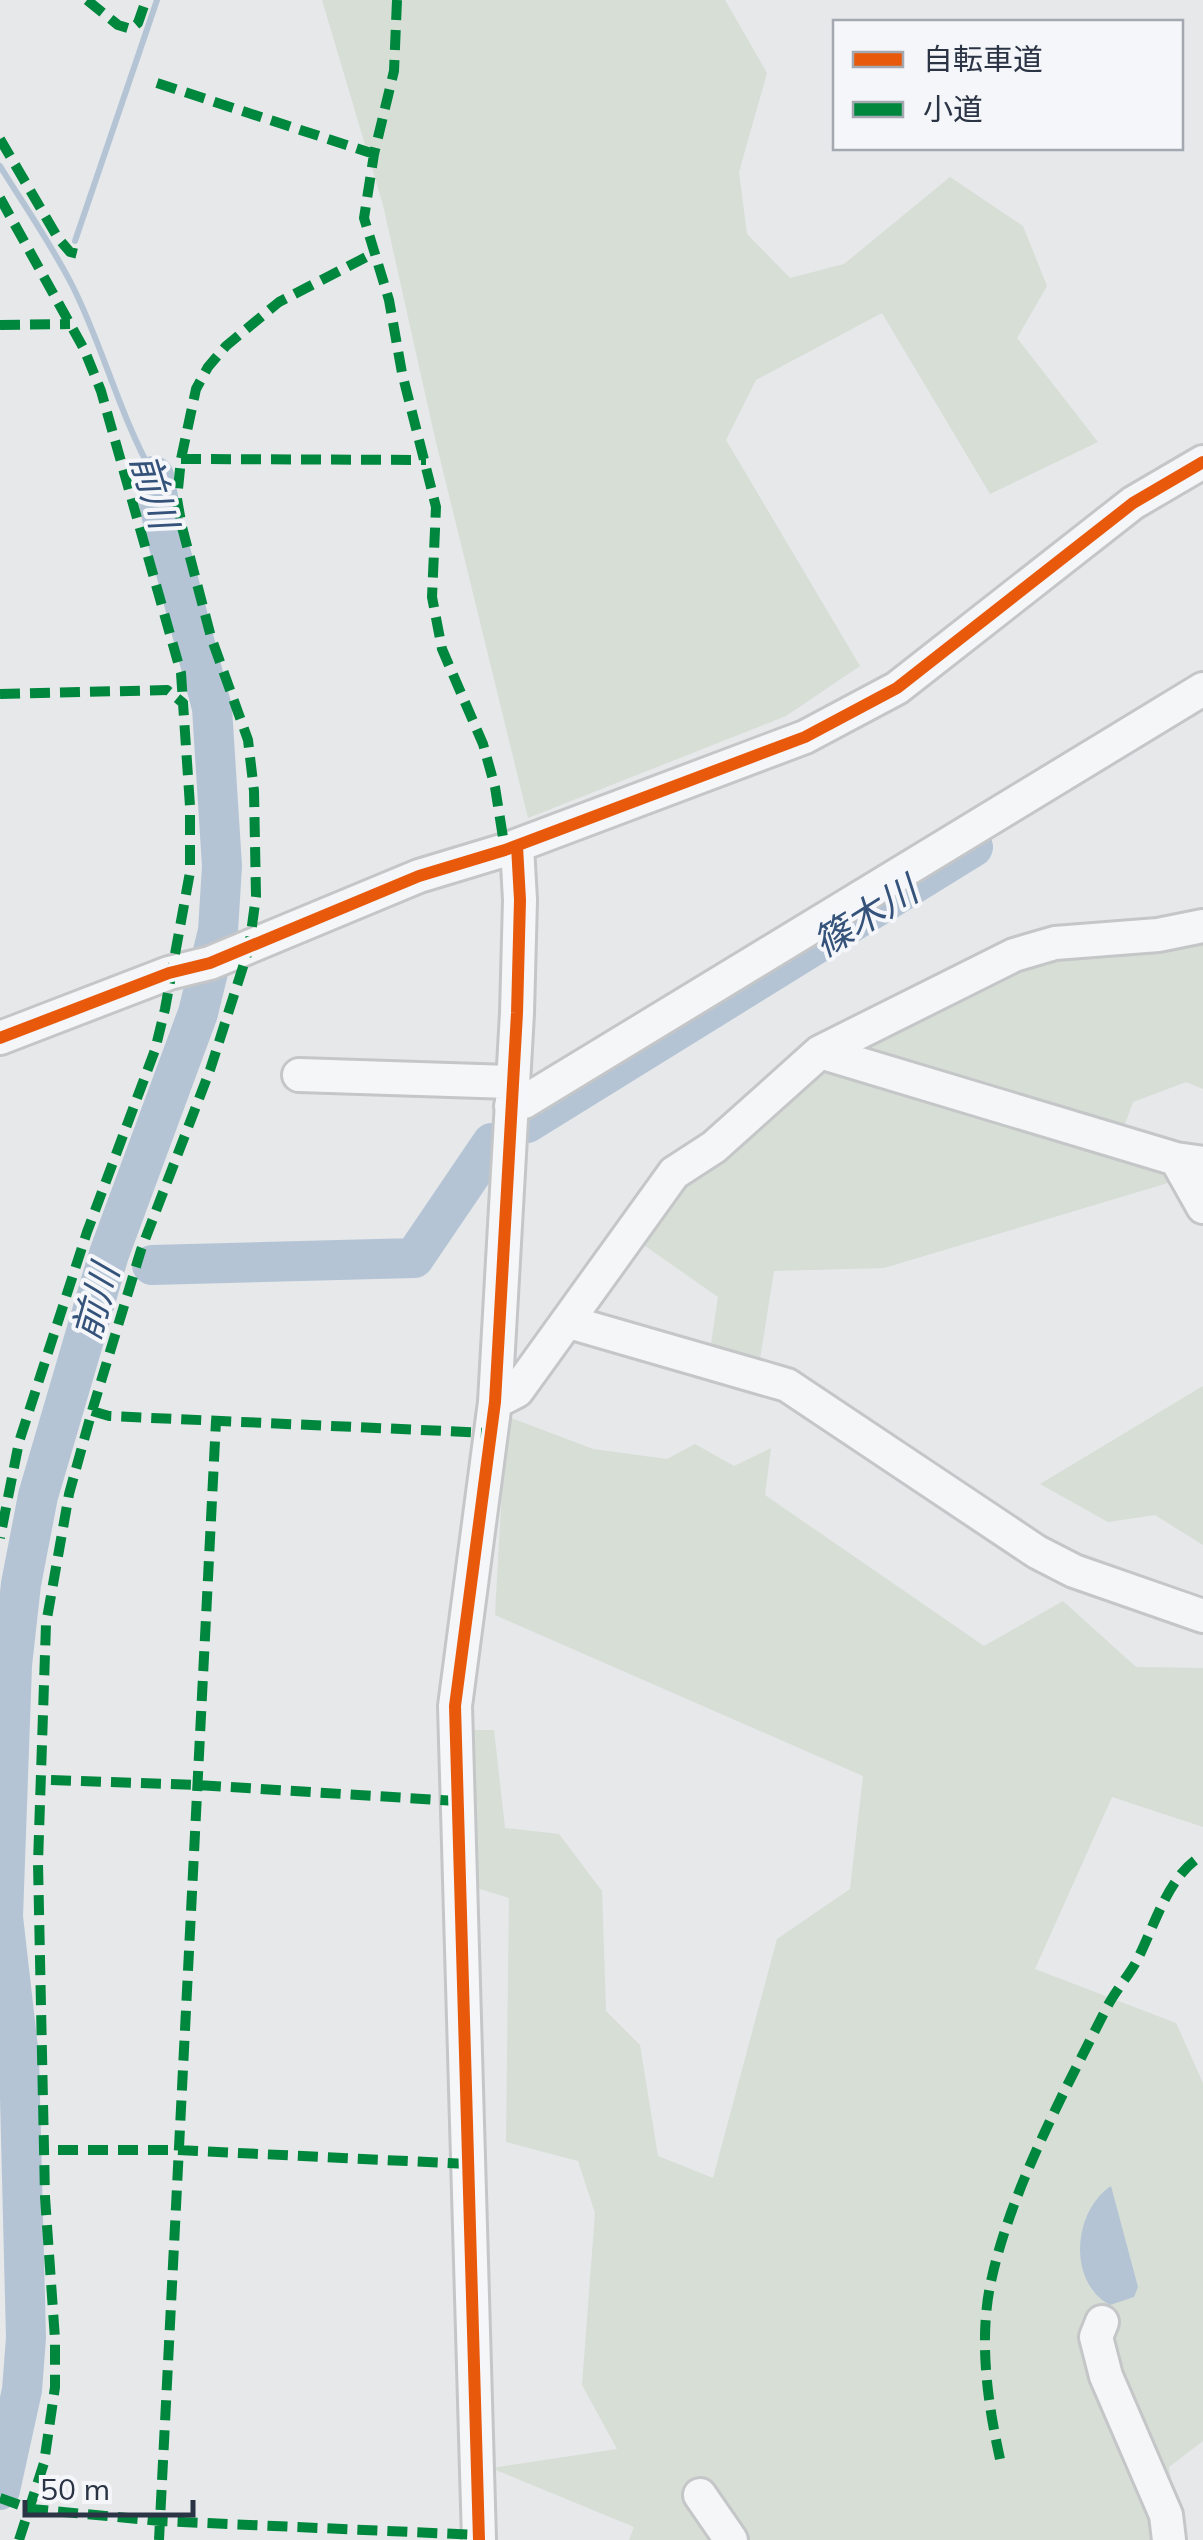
<svg xmlns="http://www.w3.org/2000/svg" width="1203" height="2540" font-family="Mulish,'Noto Sans JP',sans-serif">
<rect width="100%" height="100%" fill="#e6e8ea"/>
<!-- green -->
<path fill="#d6ded6" d="M322 0H725L767 73 739 172 747 234 790 278 844 264 950 177 1023 226 1047 286 1017 338 1098 442 990 494 882 313 756 380 726 440 860 666 786 716 528 818 435 438 383 205Z
M1203 939V1089L1186 1082 1133 1102 1117 1146 1167 1161 1168 1183 884 1268 774 1271 760 1359 711 1344 718 1297 638 1241 680 1181 888 1027 1035 958Z
M1203 1386V1545L1155 1515 1108 1522 1040 1484Z
M506 1416 593 1449 667 1459 695 1444 734 1466 771 1448 765 1495 984 1646 1063 1601 1136 1667 1203 1668V1827L1112 1797 1035 1969 1176 2023 1203 2083V2441L1169 2467 1179 2540H629L634 2527 491 2468 617 2449 582 2385 595 2213 578 2161 506 2142 509 1898 477 1888 468 1730H494L505 1828 559 1834 602 1891 606 2011 640 2045 658 2156 713 2178 777 1939 850 1889 863 1776 495 1615Z"/>
<!-- water -->
<path fill="#b4c4d5" d="M1111 2186 1138 2287 1134 2297 1110 2305C1067 2282 1073 2211 1111 2186Z"/>
<g fill="none" stroke-linecap="round" stroke-linejoin="round">
<!-- stream -->
<path stroke="#b4c4d5" stroke-width="6" d="M0 166C24 205 51 244 72 285 103 346 120 417 154 476
M75 241 157 0"/>
<!-- river -->
<path stroke="#b4c4d5" stroke-width="40" d="M527 1123 973 847
M152 1265 414 1258 492 1143
M0 2490 22 2390 26 2338 19 2057 3 1917 12 1665 21 1584 38 1496 109 1254 198 1013 218 931 222 866 212 708 163 523 154 476"/>
<!-- minor casing -->
<g stroke="#c4c6c8" stroke-width="38">
<path id="minor" d="M0 1038 169 973 210 963 419 876 505 850 805 737 897 688 1133 503 1203 462
M820 1052 1176 1159 1203 1163
M299 1075 513 1082
M511 1106 524 1102 1203 689
M1176 1159 1203 1207
M569 1322 787 1385 1037 1552 1074 1571 1203 1616
M495 1402 517 1391 674 1173 714 1147 820 1052 1014 955 1055 943 1158 935 1203 926
M1102 2322 1096 2337 1106 2376 1166 2515 1169 2540
M700 2495 731 2540
M479 2540 455 1706 495 1402 517 1013 520 900 517 846"/>
</g>
<!-- minor -->
<use href="#minor" stroke="#f5f6f7" stroke-width="32"/>
<!-- quiet -->
<path stroke="#00873e" stroke-width="10" stroke-dasharray="20 10" stroke-linecap="butt" d="M87 0 118 25 131 29 138 23 146 0
M397 0 394 71 374 154 364 218 389 300 402 373 436 507 432 597 442 649 483 744 495 787 505 850
M157 83 374 154
M0 139 58 238 70 252 78 254
M0 198 84 349 101 391 181 673 183 703
M0 325 70 324
M181 459 426 460
M0 694 167 690 183 703 190 806V872L165 1009 155 1050 87 1232 19 1442 0 1538
M92 1411 109 1416 489 1433
M51 1780 197 1785 456 1801
M58 2150H177L468 2164
M1000 2459C987 2400 978 2336 992 2277 1012 2188 1065 2090 1106 2009 1114 1993 1126 1979 1135 1964 1154 1929 1167 1875 1203 1855
M0 2498 31 2509 160 2521 479 2535
M19 2540 44 2463 55 2387V2339L45 2197 38 1863 46 1624 69 1494 92 1411 141 1250 210 1070 249 948 256 896 254 791 248 740 211 637 182 527 177 499 181 459 196 389 208 367 226 346 279 302 374 253
M159 2540 216 1421"/>
<!-- cycleway casing -->
<g stroke="#f4f6f9" stroke-width="19">
<path id="cycleway" d="M0 1038 169 973 210 963 419 876 505 850 805 737 897 688 1133 503 1203 462
M479 2540 455 1706 495 1402 517 1013 520 900 517 846"/>
</g>
<!-- cycleway -->
<use href="#cycleway" stroke="#e8590c" stroke-width="12"/>
</g>
<g text-anchor="middle" dominant-baseline="central" stroke-width="8" stroke-linejoin="round" paint-order="stroke">
<!-- water labels -->
<g font-size="38" font-style="italic" fill="#34527a" stroke="#f4f6f9">
<text transform="translate(155 491) rotate(73)">前川</text>
<text transform="translate(865 916) rotate(-32)">篠木川</text>
<text transform="translate(95 1302) rotate(-74)">前川</text>
</g>
</g>
<!-- legend -->
<rect x="833" y="20" width="350" height="130" fill="#f4f6f9" stroke="#a4a8b1" stroke-width="2.5"/>
<rect x="853" y="52" width="50" height="15" fill="#e8590c" stroke="#a4a8b1" stroke-width="2.5"/>
<text x="923" y="70" font-size="30" fill="#2b3445">自転車道</text>
<rect x="853" y="102" width="50" height="15" fill="#00873e" stroke="#a4a8b1" stroke-width="2.5"/>
<text x="923" y="120" font-size="30" fill="#2b3445">小道</text>
<!-- scale -->
<path d="M25 2500v15h168v-15" fill="none" stroke="#2b3445" stroke-width="5"/>
<text x="40" y="2500" font-size="30" fill="#2b3445" stroke="#f4f6f9" stroke-width="8" paint-order="stroke">50 m</text>
</svg>
